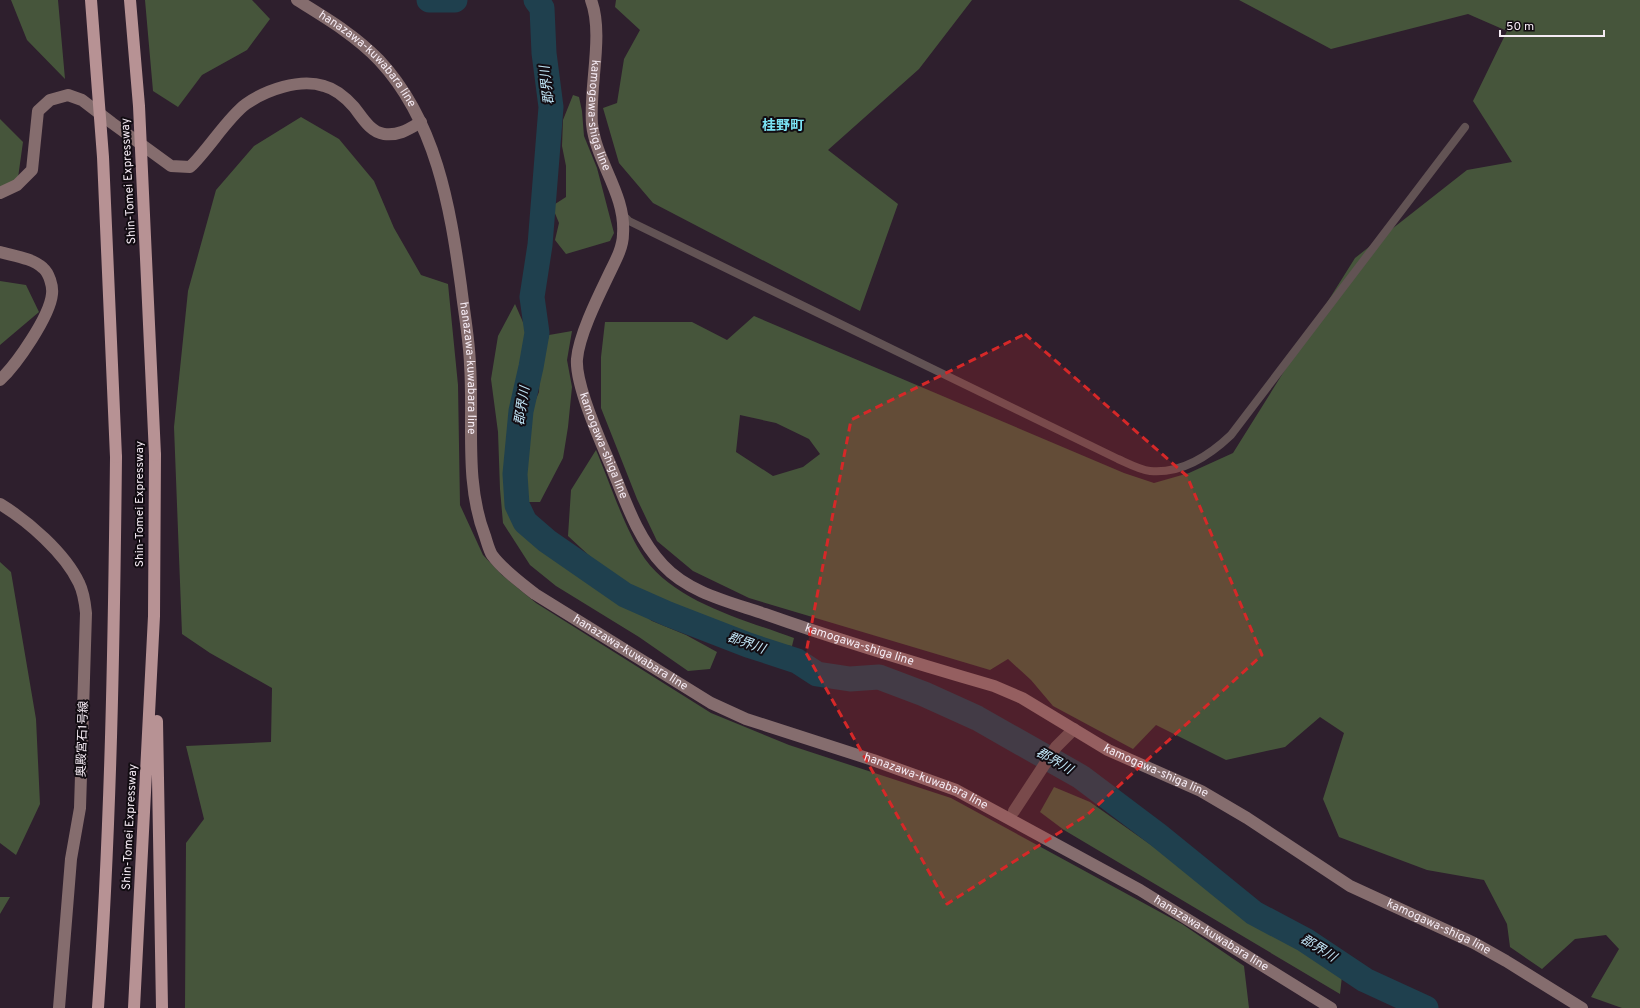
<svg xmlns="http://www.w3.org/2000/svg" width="1640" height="1008" font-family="Overpass,'Noto Sans JP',sans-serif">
<rect width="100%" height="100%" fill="#2e1f2d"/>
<!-- forest -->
<path fill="#46553b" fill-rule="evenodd" d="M11 0H58L65 79 27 40Z
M145 0H252L270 19 247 50 202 75 178 107 153 91Z
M616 0H972L919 69 828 150 898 204 860 311 653 203 619 163 603 108 617 103 624 59 640 30 615 7Z
M1239 0H1640V1008H1622L1591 997 1619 949 1606 935 1575 939 1542 969 1510 947 1507 924 1484 880 1427 870 1339 837 1323 799 1344 733 1320 717 1285 747 1226 760 1156 725 1133 749 1053 706 1031 680 1008 659 990 670 749 598 693 571 657 541 637 499 601 408V357L605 322H692L727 340 754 316 1124 473 1154 483 1189 473 1233 453 1355 258 1467 170 1512 162 1473 101 1507 31 1468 14 1331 49ZM740 415 776 423 809 439 820 454 803 467 773 476 736 452Z
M573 95 579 97 582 111 584 136 597 168 614 233 610 241 566 254 555 240 559 223 552 206 566 197V166L562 146 563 120Z
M301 117 339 139 374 181 394 228 421 275 448 284 458 385 460 505 483 555 502 575 536 603 711 713 789 745 951 798 1182 924 1244 966 1249 1008H185L186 843 204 819 186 746 271 742 272 688 210 653 182 634 174 427 188 291 216 190 254 146Z
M0 119 23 142 17 185 0 194Z
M0 281 26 285 39 312 0 345Z
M515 304 526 329 506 448 511 496 516 518 530 536 652 621 686 635 717 652 710 669 688 671 639 637 556 586 530 565 503 523 500 489 498 432 491 379 498 336Z
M572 331 567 360 572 387 568 427 563 458 540 502H529L525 472 523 430 539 392 540 373 549 335Z
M596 450C610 483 625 530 645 559 677 603 745 620 794 638L792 646 759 641 722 627 620 584 568 536 571 490Z
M0 562 11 572 36 719 40 804 16 855 0 843Z
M1054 787 1090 802 1270 929 1277 932 1342 976 1340 994 1064 830 1040 812Z
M0 897H10L0 914Z"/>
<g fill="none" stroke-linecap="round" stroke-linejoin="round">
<!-- river -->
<path stroke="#1f404e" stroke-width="25" d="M429 0H455
M536 0 542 8 544 53 551 107 540 245 532 297 537 333 531 367 521 411 515 474 517 505 525 522 547 541 625 595 668 614 748 645 797 661 817 674 850 679 879 677 924 694 977 718 1081 777 1158 835 1254 913 1305 940 1365 980 1426 1008"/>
<!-- lane -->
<path stroke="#625354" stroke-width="8" d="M623 215 629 221 1118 459C1127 463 1140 470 1150 471 1182 474 1209 456 1231 435L1465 127"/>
<!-- street -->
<path stroke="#625354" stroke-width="12" d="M1014 811 1056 747 1074 729"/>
<!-- secondary -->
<g stroke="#856d6e" stroke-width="12">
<path id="s1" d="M297 0C326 18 355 35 379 60 436 121 450 206 461 286 464 312 469 338 470 364 474 420 464 482 485 536 487 542 489 550 492 555 503 570 520 582 535 594L711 703 746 719 873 760 956 790 1140 890 1331 1008"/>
<path id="s2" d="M591 0C604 34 589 86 592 124 596 162 626 194 623 234 623 246 617 258 611 270 600 293 579 334 577 359 575 383 598 436 608 459 624 496 635 535 663 565 689 593 730 602 765 614 841 641 918 664 994 686L1022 698 1108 750 1201 791 1247 818 1350 886 1474 943 1506 961 1582 1008"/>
<path d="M0 193 17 185 32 170 38 111 50 100 68 95 82 100 112 123 171 166 190 167C208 150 228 117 246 104 266 90 300 78 324 86 336 89 346 98 354 107 362 117 370 132 384 134 399 136 409 129 421 122"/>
<path d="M0 252C14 256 32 258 43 268 49 273 53 286 52 294 50 316 17 364 0 380"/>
<path d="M0 504C28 521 65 553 79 583 84 593 85 603 86 613L80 808 71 859 59 1008"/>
</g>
<!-- highway -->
<path stroke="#b79294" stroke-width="12" d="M157 721 162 1008
M98 1008C111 825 114 641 116 457
M134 1008 154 616 155 455"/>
<!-- highway-bridge -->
<path stroke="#b79294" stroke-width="12" d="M91 0 103 157 116 457
M130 0 139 106 155 455"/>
</g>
<!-- marked area -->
<path fill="#d62828" fill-opacity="0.2" stroke="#d62828" stroke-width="3" stroke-dasharray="8 5" stroke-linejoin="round" d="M1025 334 1187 476 1262 655 1087 815 947 904 806 653 851 420Z"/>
<g text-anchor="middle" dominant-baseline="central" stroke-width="4" stroke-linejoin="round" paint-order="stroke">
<!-- street labels -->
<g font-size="12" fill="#f5ebf4" stroke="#120c12">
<text stroke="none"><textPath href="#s1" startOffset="93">hanazawa-kuwabara line</textPath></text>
<text stroke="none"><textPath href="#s2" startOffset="117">kamogawa-shiga line</textPath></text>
<text transform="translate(129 181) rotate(-93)">Shin-Tomei Expressway</text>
<text stroke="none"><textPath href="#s1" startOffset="429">hanazawa-kuwabara line</textPath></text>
<text stroke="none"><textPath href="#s2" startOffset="465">kamogawa-shiga line</textPath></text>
<text transform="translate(140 504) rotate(-90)">Shin-Tomei Expressway</text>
<text stroke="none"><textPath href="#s2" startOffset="813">kamogawa-shiga line</textPath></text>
<text stroke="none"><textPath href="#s1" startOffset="789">hanazawa-kuwabara line</textPath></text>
<text transform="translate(83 739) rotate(-88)">奥殿宮石1号線</text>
<text stroke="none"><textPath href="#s2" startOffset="1137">kamogawa-shiga line</textPath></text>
<text stroke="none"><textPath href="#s1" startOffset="1113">hanazawa-kuwabara line</textPath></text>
<text transform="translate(130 827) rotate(-87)">Shin-Tomei Expressway</text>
<text stroke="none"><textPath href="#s2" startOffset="1461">kamogawa-shiga line</textPath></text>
<text stroke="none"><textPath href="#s1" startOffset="1437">hanazawa-kuwabara line</textPath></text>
</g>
<!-- water labels -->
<g font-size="13" font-style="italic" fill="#c2e7f8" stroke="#120c12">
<text transform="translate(548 85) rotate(-97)">郡界川</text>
<text transform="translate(523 406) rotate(-81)">郡界川</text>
<text transform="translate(746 644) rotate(20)">郡界川</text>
<text transform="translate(1054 762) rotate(30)">郡界川</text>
<text transform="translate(1318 949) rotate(32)">郡界川</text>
</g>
<!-- quarter labels -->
<g font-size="14" font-weight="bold" fill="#7be3f5" stroke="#120c12">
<text x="783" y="126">桂野町</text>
</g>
</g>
<!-- scale -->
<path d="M1500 30v6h104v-6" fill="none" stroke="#f5ebf4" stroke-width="2"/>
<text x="1506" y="30" font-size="12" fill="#f5ebf4" stroke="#120c12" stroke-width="3" paint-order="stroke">50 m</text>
</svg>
